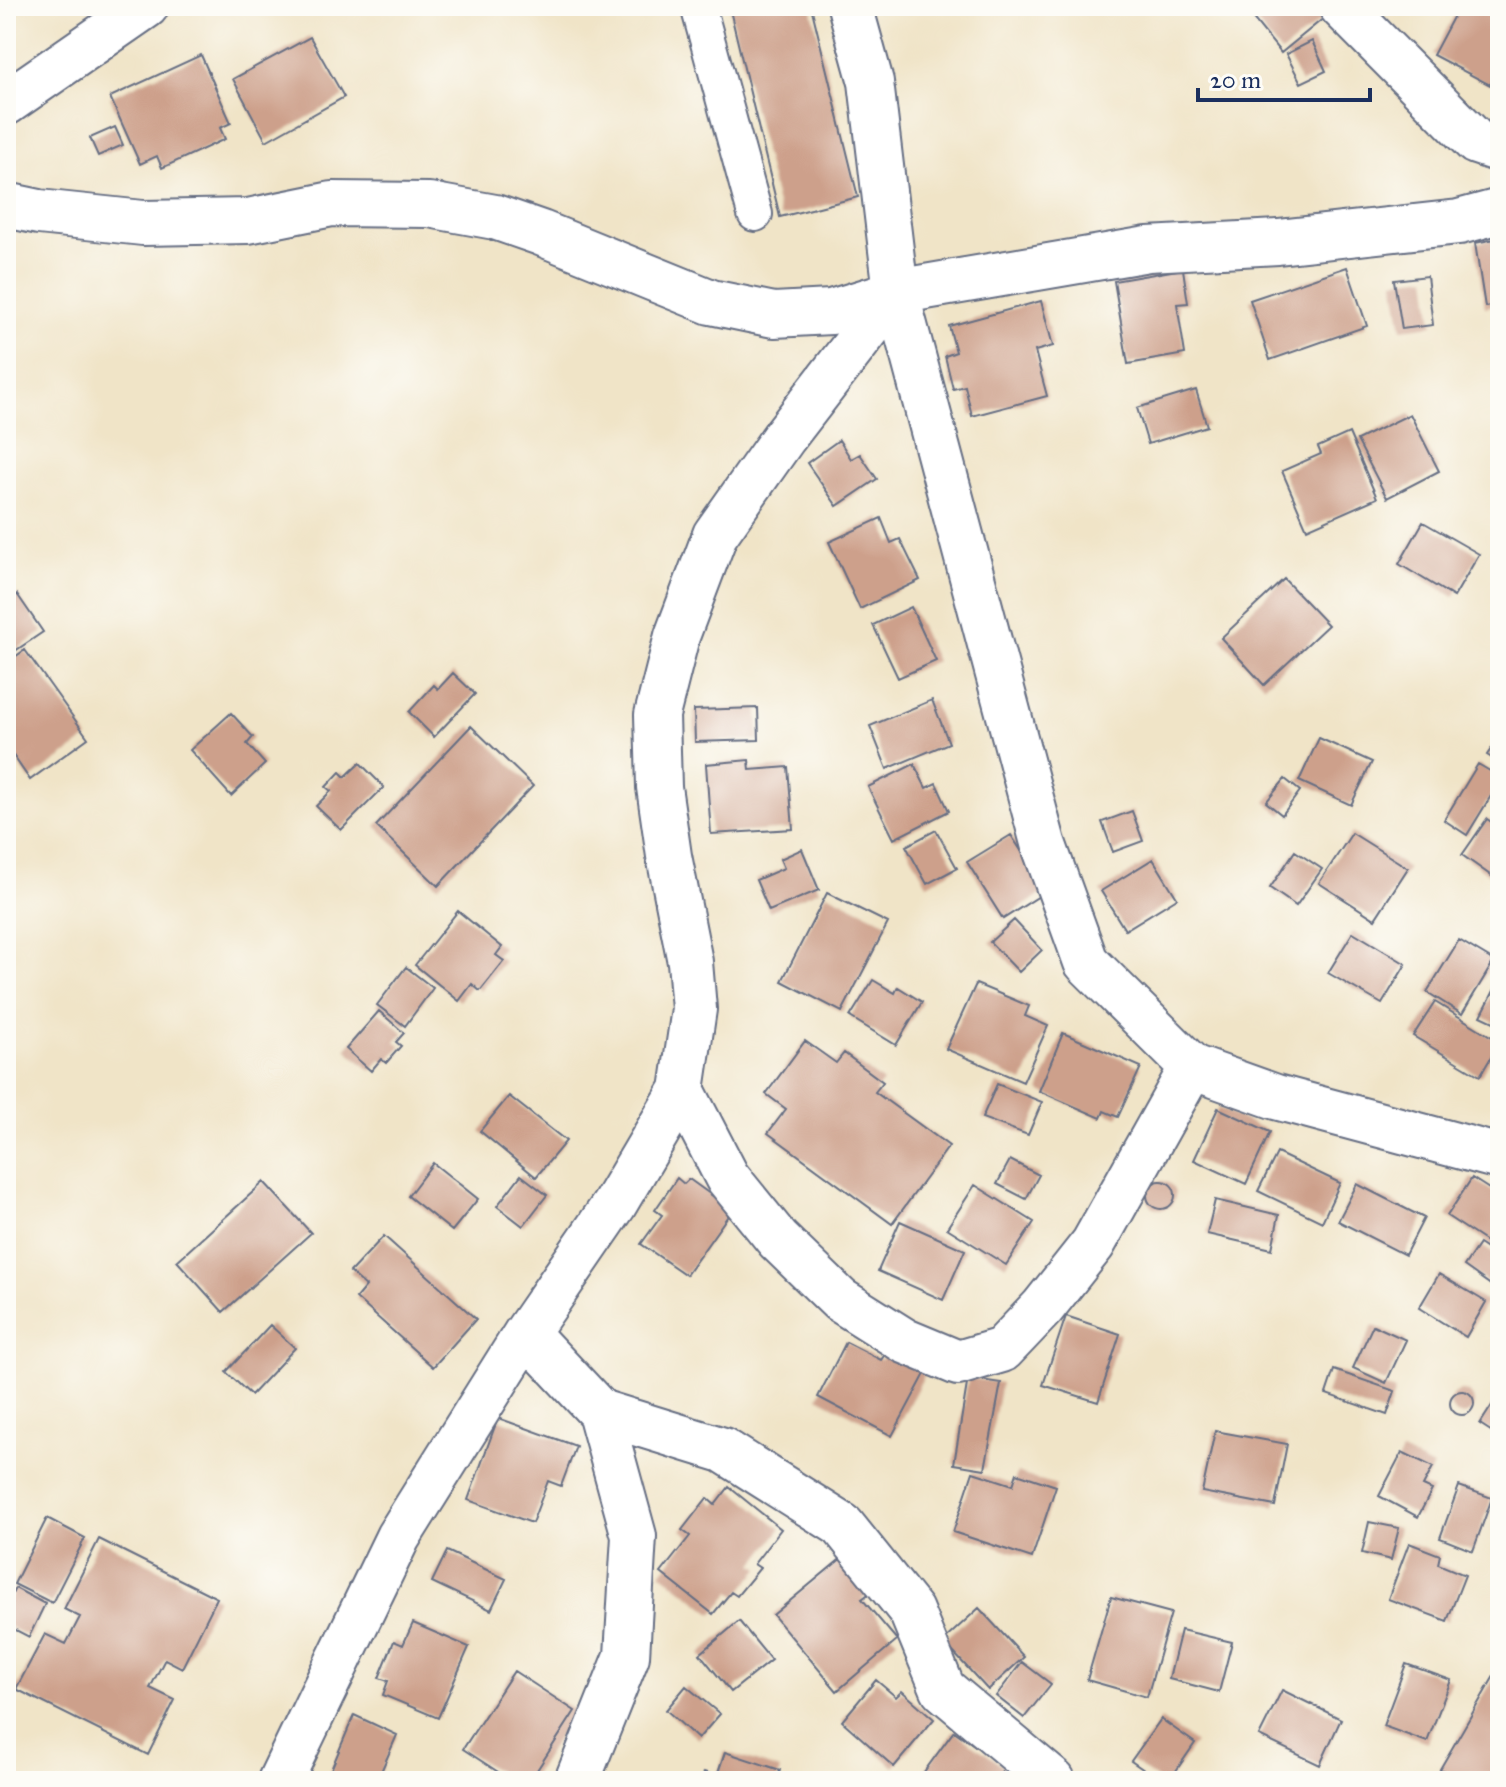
<svg xmlns="http://www.w3.org/2000/svg" width="1506" height="1787" font-family="'IM FELL Great Primer',serif">
<rect width="100%" height="100%" fill="#fdfcf7"/>
<filter id="ink" filterUnits="userSpaceOnUse"><feTurbulence type="fractalNoise" baseFrequency=".0125" numOctaves="2"/><feDisplacementMap in="SourceGraphic" scale="16" xChannelSelector="R" yChannelSelector="G"/><feConvolveMatrix kernelMatrix="1 2 1 2 8 2 1 2 1" color-interpolation-filters="sRGB"/></filter>
<filter id="wash" filterUnits="userSpaceOnUse"><feTurbulence type="fractalNoise" baseFrequency=".006" numOctaves="4" result="noise"/><feDisplacementMap in="SourceGraphic" scale="32" xChannelSelector="R" yChannelSelector="G"/><feGaussianBlur stdDeviation="1.8" result="paint"/><feColorMatrix in="noise" values="0 0 0 0 0 0 0 0 0 0 0 0 0 0 0 0 0 1.4 0 .05"/><feComposite in="paint" operator="in"/></filter>
<g filter="url(#wash)">
<rect width="100%" height="100%" fill="#f0e4c7"/>
<g id="blocks">
<!-- building -->
<path fill="#cda08b" d="M729 6H811L858 197 780 217Z
M1243 6H1316L1325 17 1281 53Z
M1459 6H1500V66L1490 85 1433 55Z
M310 37 344 97 266 141 233 79Z
M1312 41 1326 71 1301 83 1286 54Z
M201 55 231 123 220 128 225 139 162 168 157 156 140 164 110 97Z
M115 127 123 145 98 156 90 138Z
M1500 238V304L1485 307 1475 243Z
M1347 267 1367 326 1270 360 1250 300Z
M1183 269 1188 303 1177 304 1185 354 1128 364 1114 281Z
M1427 276 1433 325 1402 329 1394 280Z
M1041 301 1053 346 1035 351 1047 396 972 416 965 386 953 389 945 356 956 352 949 326Z
M1196 390 1207 426 1148 444 1137 408Z
M1410 414 1439 471 1387 498 1357 440Z
M1349 433 1377 498 1307 529 1282 471 1321 454 1318 447Z
M839 440 851 459 860 454 877 479 837 506 807 463Z
M881 518 891 543 900 539 920 580 860 609 829 542Z
M1423 522 1479 554 1454 597 1399 564Z
M1284 579 1328 625 1264 685 1221 638Z
M17 594 43 632 6 657V601Z
M911 607 936 661 898 678 873 625Z
M25 650 88 738 30 780 6 745V663Z
M453 673 475 694 434 737 409 712 434 685 438 689Z
M932 700 949 743 887 769 870 726Z
M758 708 759 740 695 742 694 710Z
M231 713 253 737 247 744 265 764 231 796 190 750Z
M471 726 533 786 438 886 376 826Z
M1500 736V763L1487 755Z
M1319 738 1372 762 1351 805 1299 781Z
M749 760 750 770 788 767 793 829 711 834 706 764Z
M360 763 384 787 341 830 316 806 331 791 326 787 340 772 345 777Z
M914 764 926 788 936 783 949 811 894 839 868 787Z
M1478 764 1500 777V781L1467 835 1444 820Z
M1285 779 1300 791 1282 815 1266 802Z
M1132 811 1143 841 1113 852 1102 822Z
M1487 819 1500 828V882L1462 855Z
M936 830 957 868 927 884 906 846Z
M1352 833 1408 868 1375 919 1319 883Z
M1011 835 1047 891 1003 919 967 862Z
M802 849 819 890 769 911 756 880 784 868 780 859Z
M1295 851 1322 869 1296 906 1270 888Z
M1153 859 1177 898 1125 930 1101 891Z
M827 893 888 923 842 1012 782 981Z
M458 911 502 947 496 955 504 961 480 991 472 984 459 1001 415 965Z
M1014 920 1042 950 1019 972 990 942Z
M1353 932 1406 964 1382 1004 1328 973Z
M1459 940 1494 961 1462 1014 1427 992Z
M406 967 433 988 405 1026 377 1005Z
M1500 979V1025L1481 1016Z
M873 980 895 993 898 987 922 1002 896 1045 850 1017Z
M976 984 1029 1006 1025 1016 1048 1026 1023 1082 946 1049Z
M1435 1002 1500 1042 1480 1076 1413 1036Z
M379 1011 404 1033 396 1042 401 1046 386 1063 381 1059 371 1071 346 1049Z
M1063 1033 1141 1067 1118 1117 1104 1111 1101 1118 1039 1091Z
M805 1041 836 1063 844 1053 883 1082 875 1092 949 1146 892 1224 768 1133 786 1109 766 1094Z
M997 1084 1042 1102 1028 1135 982 1118Z
M509 1096 566 1141 536 1177 480 1131Z
M1218 1108 1270 1132 1246 1184 1194 1160Z
M1277 1153 1340 1183 1322 1222 1258 1191Z
M1010 1160 1039 1175 1026 1199 997 1184Z
M433 1163 478 1199 452 1231 408 1196Z
M521 1175 547 1195 523 1226 497 1206Z
M677 1178 684 1184 689 1179 732 1210 686 1275 641 1244 662 1215 655 1210Z
M1472 1178 1500 1196V1251L1447 1216Z
M1147 1195a14 14 0 1 1 28 0a14 14 0 1 1-28 0Z
M264 1182 311 1233 223 1312 177 1261Z
M1357 1184 1424 1218 1405 1255 1338 1221Z
M975 1185 1034 1222 1006 1265 947 1228Z
M1215 1200 1279 1215 1272 1249 1207 1234Z
M900 1221 965 1250 943 1300 878 1271Z
M384 1236 476 1319 433 1367 356 1298 366 1286 350 1272Z
M1479 1244 1500 1258V1281L1495 1288 1464 1266Z
M1439 1274 1486 1302 1466 1337 1419 1308Z
M1066 1316 1120 1334 1098 1402 1043 1385Z
M270 1325 295 1348 251 1395 226 1372Z
M1373 1325 1406 1340 1386 1383 1353 1368Z
M846 1342 881 1360 886 1353 925 1374 892 1436 818 1397Z
M1334 1370 1395 1391 1387 1415 1326 1394Z
M968 1378 1001 1383 985 1469 954 1464Z
M1450 1403a12 12 0 1 1 24 0a12 12 0 1 1-24 0Z
M1500 1393V1437L1480 1424Z
M498 1418 576 1446 561 1486 548 1481 532 1523 468 1500Z
M1215 1431 1287 1444 1275 1506 1202 1492Z
M1402 1452 1433 1467 1423 1486 1432 1490 1418 1517 1379 1496Z
M973 1472 1013 1485 1017 1473 1056 1486 1032 1558 953 1532Z
M1459 1486 1492 1498 1473 1551 1440 1538Z
M729 1487 781 1529 754 1564 760 1568 737 1596 731 1592 713 1614 661 1573 690 1536 682 1530 707 1498 715 1505Z
M47 1518 85 1538 52 1603 14 1584Z
M1369 1522 1399 1528 1391 1560 1362 1553Z
M99 1539 217 1598 182 1668 165 1659 150 1688 175 1700 148 1755 16 1689 45 1634 66 1644 80 1617 64 1609Z
M1409 1543 1440 1555 1438 1564 1465 1575 1447 1621 1388 1599Z
M447 1551 506 1579 491 1610 432 1582Z
M843 1557 871 1592 862 1599 897 1640 837 1691 773 1615Z
M15 1588 45 1604 29 1637 6 1625V1606Z
M1111 1597 1171 1613 1147 1697 1087 1680Z
M979 1608 1024 1657 988 1690 943 1641Z
M739 1621 771 1660 731 1692 700 1654Z
M413 1623 469 1647 438 1718 383 1695 388 1681 379 1678 394 1641 403 1645Z
M1181 1630 1232 1642 1219 1692 1169 1679Z
M1022 1662 1051 1684 1024 1718 996 1696Z
M1406 1664 1451 1680 1427 1742 1383 1726Z
M514 1671 575 1711 530 1781H512L463 1749Z
M1494 1676 1500 1679V1781H1462L1440 1769Z
M876 1680 896 1697 902 1691 934 1719 894 1767 842 1721Z
M686 1686 720 1714 698 1739 666 1710Z
M1282 1690 1341 1719 1320 1765 1259 1736Z
M354 1715 397 1735 377 1781H351L330 1772Z
M1161 1719 1195 1743 1169 1781H1160L1131 1761Z
M954 1731 1005 1767 996 1781H928L921 1776Z
M725 1752 780 1770 777 1781H701L704 1772 717 1776Z"/>
</g>
</g>
<g filter="url(#ink)">
<use href="#blocks" fill-opacity="0" stroke="#666e83" stroke-width="2"/>
<g fill="none" stroke-linecap="round" stroke-linejoin="round">
<!-- service casing -->
<g stroke="#666e83" stroke-width="38">
<path id="service" d="M698 6 755 214"/>
</g>
<!-- minor casing -->
<g stroke="#666e83" stroke-width="48">
<path id="minor" d="M850 6 871 82 896 292 1043 843 1086 962 1192 1067 1276 1097 1500 1157
M1341 6 1476 142 1500 150
M6 103 146 6
M6 205 39 212 143 223 248 221 332 204 429 205 495 217 541 233 711 302 774 315 831 312 896 292 1148 249 1278 242 1459 222 1500 211
M682 1090 727 1177 778 1240 840 1300 905 1341 958 1363 1002 1350 1043 1307 1093 1244 1192 1067
M526 1333 600 1412 723 1450 842 1525 911 1611 943 1689 1053 1781
M280 1781 398 1537 526 1333 614 1205 682 1090 694 1009 690 962 669 856 659 787 657 715 677 636 715 535 784 437 896 292
M577 1781 627 1656 634 1536 600 1412"/>
</g>
<!-- service -->
<use href="#service" stroke="#fff" stroke-width="34"/>
<!-- minor -->
<use href="#minor" stroke="#fff" stroke-width="44"/>
</g>
</g>
<!-- margin -->
<rect width="1506" height="1787" fill="none" stroke="#fdfcf7" stroke-width="32"/>
<!-- scale -->
<path d="M1198 88v12h172v-12" fill="none" stroke="#1b2f5e" stroke-width="4"/>
<text x="1210" y="88" font-size="24" fill="#1b2f5e" stroke="#fdfcf7" stroke-width="6" paint-order="stroke">20 m</text>
</svg>
